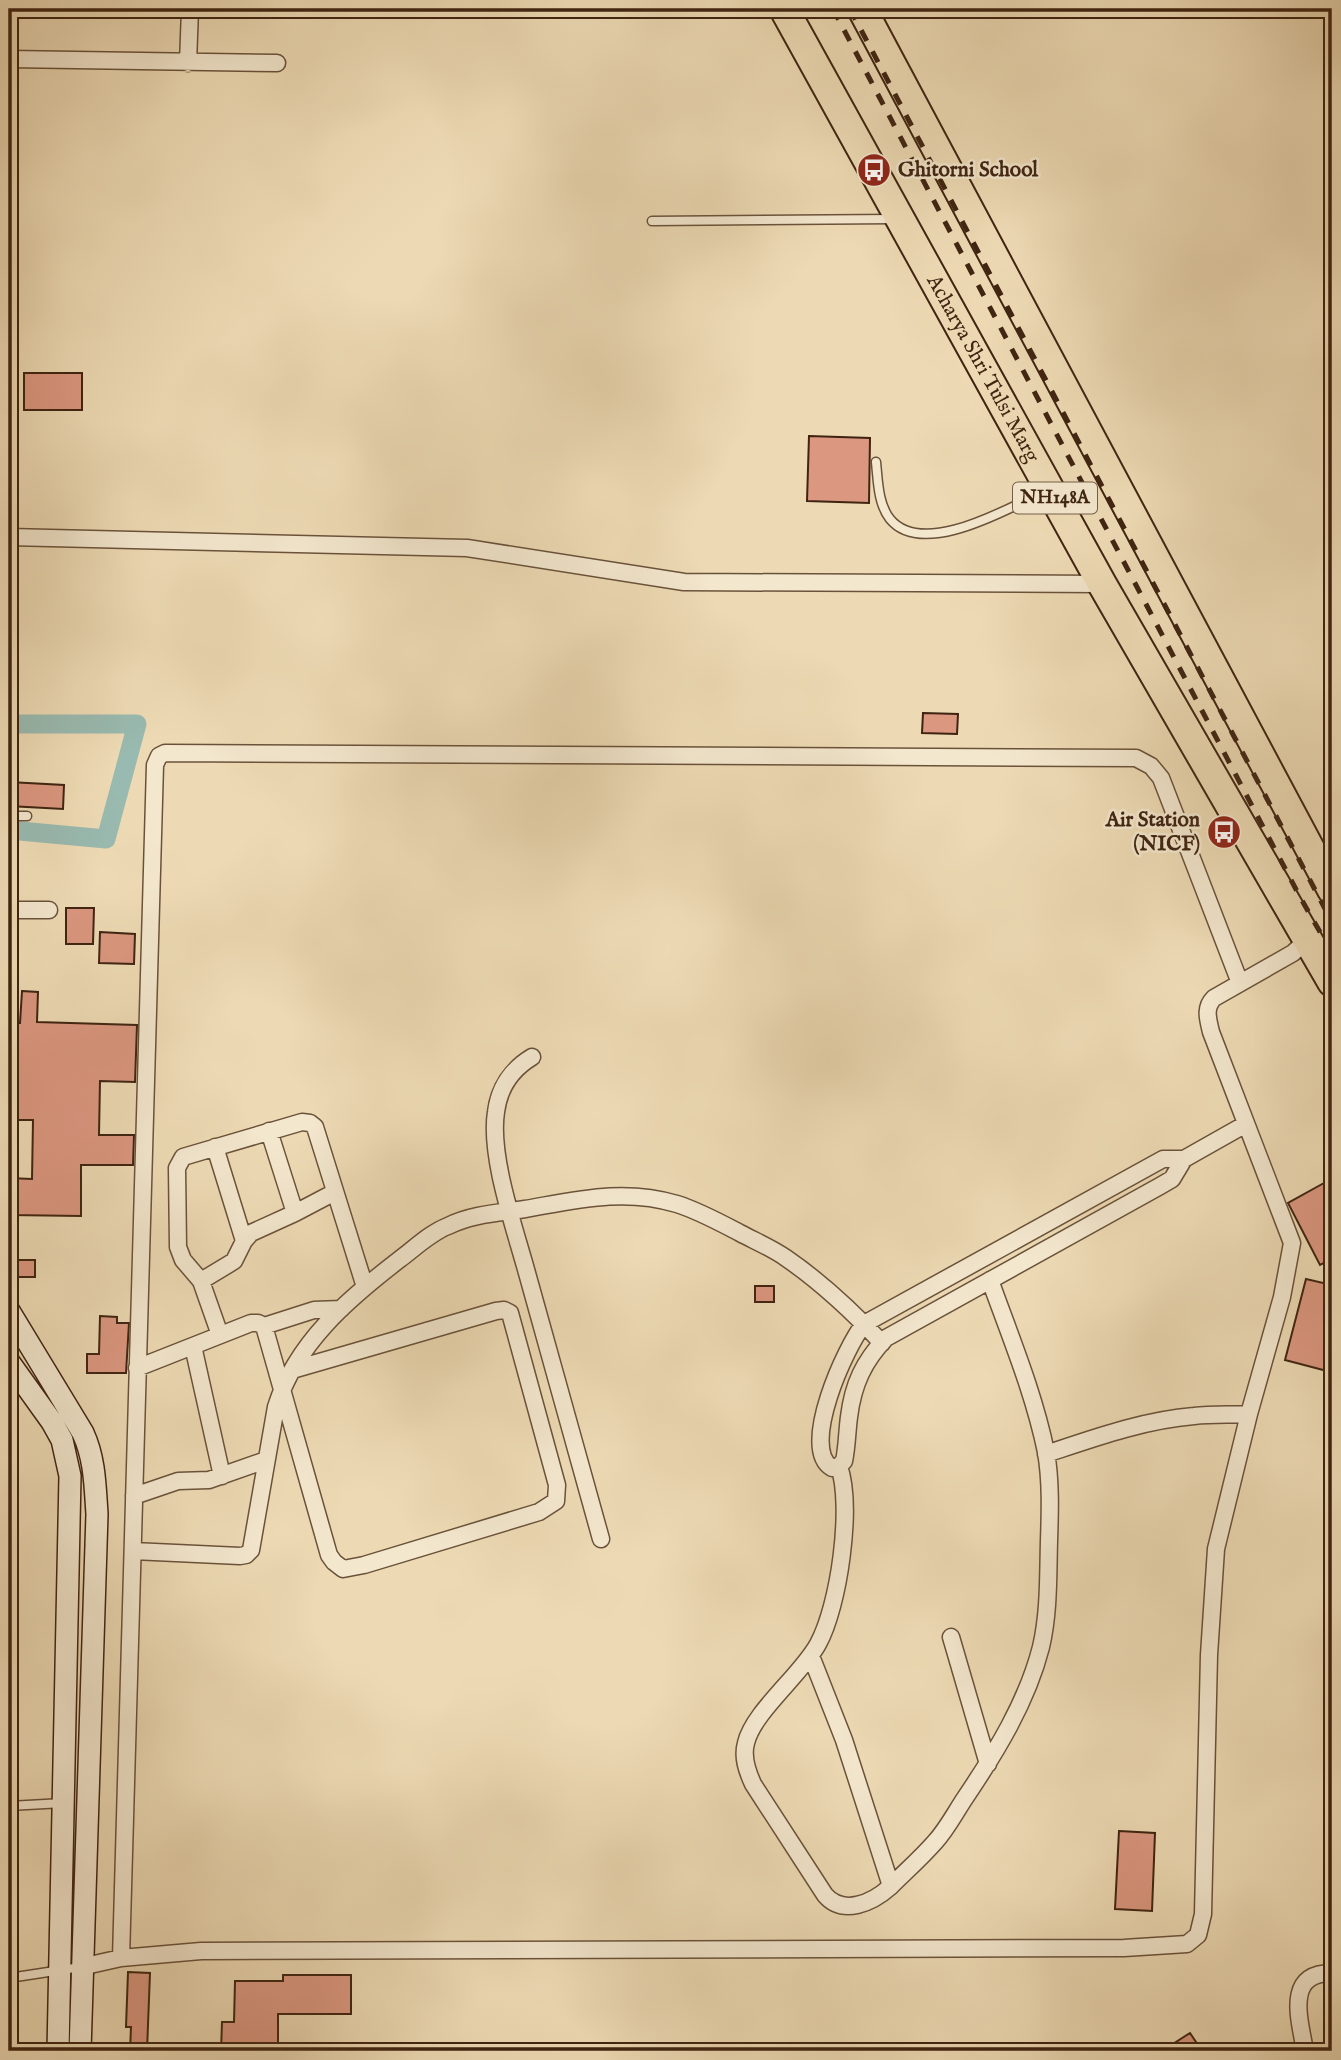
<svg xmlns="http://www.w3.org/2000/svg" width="1341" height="2060" font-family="'IM FELL English',serif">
<rect width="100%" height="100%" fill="#eddab4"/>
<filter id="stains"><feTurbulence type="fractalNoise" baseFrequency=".00286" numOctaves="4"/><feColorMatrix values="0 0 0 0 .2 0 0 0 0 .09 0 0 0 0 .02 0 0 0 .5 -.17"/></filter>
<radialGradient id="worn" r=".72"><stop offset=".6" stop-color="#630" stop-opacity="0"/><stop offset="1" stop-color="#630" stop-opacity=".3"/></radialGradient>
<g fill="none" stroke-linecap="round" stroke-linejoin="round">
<!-- canal -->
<path stroke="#99bab0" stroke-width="19" d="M9 724H137L106 839 9 830"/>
</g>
<!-- building -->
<path fill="#db9780" stroke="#3f2411" stroke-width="2" d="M24 373H82V410H24Z
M809 436 870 438 869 503 807 501Z
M923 713 958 714 957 734 922 733Z
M9 782 64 785 63 809 9 806Z
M66 908H94L93 944H66Z
M100 932 135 934 134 964 99 963Z
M22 991 38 992 37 1022 137 1025 135 1082 100 1081 99 1135H134L133 1165H81V1216L9 1215V1178L32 1179 33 1120H9V1023H20Z
M1324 1183 1332 1198V1259L1320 1265 1288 1203Z
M17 1260H35V1277H17Z
M1306 1279 1332 1285V1348L1327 1371 1285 1360Z
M755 1286H774V1302H755Z
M100 1316 117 1317V1323H129L126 1373H87V1354H99Z
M1119 1831 1155 1833 1152 1911 1115 1909Z
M128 1972 150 1973 147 2051H130L131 2027H126Z
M283 1975H351V2014H278V2051H221L222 2022H234L235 1981H283Z
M1190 2033 1202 2051H1162Z"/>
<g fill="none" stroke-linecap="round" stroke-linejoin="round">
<!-- lane casing -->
<g stroke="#6a523a" stroke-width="11">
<path id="lane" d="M652 221 895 219
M876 462C878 481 878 504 890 519 921 557 1002 512 1035 496L1043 491
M9 816H27
M9 1806 63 1803
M9 1978 81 1967"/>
</g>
<!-- street casing -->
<g stroke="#6a523a" stroke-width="19">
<path id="street" d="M9 59 277 63
M188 63 190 9
M9 537 467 548 684 582 1102 584
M9 910H49
M532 1057C512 1069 499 1088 496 1112 489 1156 515 1229 527 1273 552 1362 576 1450 601 1539
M269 1131 295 1213
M215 1147 244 1241
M1184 1159 1172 1179 1160 1186 886 1338C864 1361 853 1384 849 1417 847 1432 847 1447 844 1461L839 1466 832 1468C799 1448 846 1346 864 1324L1163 1159H1184L1246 1124
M201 1281 234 1261 244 1241 251 1233 295 1213 335 1192
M264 1326 314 1310 341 1309
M220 1335 201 1281 183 1260 178 1247 177 1168 183 1157 302 1122 310 1123 315 1127 365 1287
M193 1346 222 1476
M137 1368 251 1323H258L264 1326 329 1555 334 1562 343 1569 364 1565 539 1512 556 1501 557 1485 510 1313 504 1310 496 1311 292 1370
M1046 1454C1094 1438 1144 1420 1194 1416 1212 1414 1231 1415 1249 1414
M839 1466C853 1507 839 1606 818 1644 802 1674 753 1712 746 1743 742 1757 747 1771 753 1784L825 1895C843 1916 872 1903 890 1887 905 1872 921 1858 935 1842 947 1829 955 1813 965 1798 996 1752 1027 1702 1041 1647 1049 1613 1048 1577 1049 1541 1050 1512 1051 1481 1046 1452 1034 1393 1010 1336 990 1280
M134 1496 178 1481 209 1480 266 1460
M133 1551 240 1556 246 1555 251 1550 276 1407C296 1343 348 1299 400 1259 415 1248 430 1233 448 1226 472 1214 499 1213 525 1209 577 1200 624 1188 677 1204 699 1211 719 1222 740 1233 755 1241 772 1248 786 1258 821 1282 853 1312 882 1343
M951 1637 988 1764
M811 1656 844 1740 891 1886
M121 1958 155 765 159 756 165 753 1136 758 1151 766 1161 778 1240 983
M81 1967 121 1958 201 1951 1124 1948 1187 1944 1198 1935 1203 1914 1209 1655 1216 1549 1249 1414 1282 1297 1292 1243 1211 1032C1208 1019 1204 1008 1214 998L1293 953 1307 940
M1305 2051C1300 2020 1284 1973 1332 1973"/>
</g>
<!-- secondary casing -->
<g stroke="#3f2411" stroke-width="24">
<path id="secondary" d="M9 1311 83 1433C95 1459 95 1486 97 1514L80 2051
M9 1362 52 1422 62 1440 70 1476 58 2051"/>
</g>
<!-- highway casing -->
<g stroke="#3f2411" stroke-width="32">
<g id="highway">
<path id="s1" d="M784 9 1102 584 1332 982"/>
<path d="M862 9 1332 890"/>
</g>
</g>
<!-- lane -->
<use href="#lane" stroke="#f3e7ce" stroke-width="8"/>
<!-- street -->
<use href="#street" stroke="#f3e7ce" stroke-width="16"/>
<!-- secondary -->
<use href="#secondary" stroke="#f3e7ce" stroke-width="21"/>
<!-- highway -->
<use href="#highway" stroke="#eddab4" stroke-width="28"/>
<!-- rail -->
<path stroke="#3f2411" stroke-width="5" stroke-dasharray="12 12" stroke-linecap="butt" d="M833 9 1300 897 1332 953
M850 9 1332 922"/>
</g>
<!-- icons -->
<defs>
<g id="bus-disc" transform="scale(1.75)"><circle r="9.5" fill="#8f2418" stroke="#f3e7ce"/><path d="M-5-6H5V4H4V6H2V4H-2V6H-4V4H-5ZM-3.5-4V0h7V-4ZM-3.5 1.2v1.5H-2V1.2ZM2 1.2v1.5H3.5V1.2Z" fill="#fff"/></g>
</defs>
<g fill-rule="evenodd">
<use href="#bus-disc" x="874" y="170"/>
<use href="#bus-disc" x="1224" y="832"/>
</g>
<g text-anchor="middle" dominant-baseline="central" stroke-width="5" stroke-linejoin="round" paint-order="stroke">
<!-- shield labels -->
<rect fill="#f3e7ce" stroke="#755e4a" stroke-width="2" x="1013" y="482.5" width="84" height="31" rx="5"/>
<g font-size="19" font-weight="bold" fill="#3f2411">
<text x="1055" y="498">NH148A</text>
</g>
<!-- poi labels -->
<g font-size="21" font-weight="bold" fill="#3f2411" stroke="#f3e7ce" text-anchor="start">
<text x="898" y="170">Ghitorni School</text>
<text x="1200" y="820" text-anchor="end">Air Station<tspan x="1200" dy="24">(NICF)</tspan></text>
</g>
<!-- street labels -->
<g font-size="21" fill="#3f2411" stroke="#f3e7ce">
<text stroke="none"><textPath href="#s1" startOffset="411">Acharya Shri Tulsi Marg</textPath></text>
</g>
</g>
<!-- margin -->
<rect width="1341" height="2060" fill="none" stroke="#eddab4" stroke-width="35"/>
<rect x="10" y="10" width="1320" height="2039" fill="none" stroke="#3f2411" stroke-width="3.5"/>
<rect x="18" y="18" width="1306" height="2025" fill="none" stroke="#3f2411" stroke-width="2"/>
<rect width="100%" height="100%" filter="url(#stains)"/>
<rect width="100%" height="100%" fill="url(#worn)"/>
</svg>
